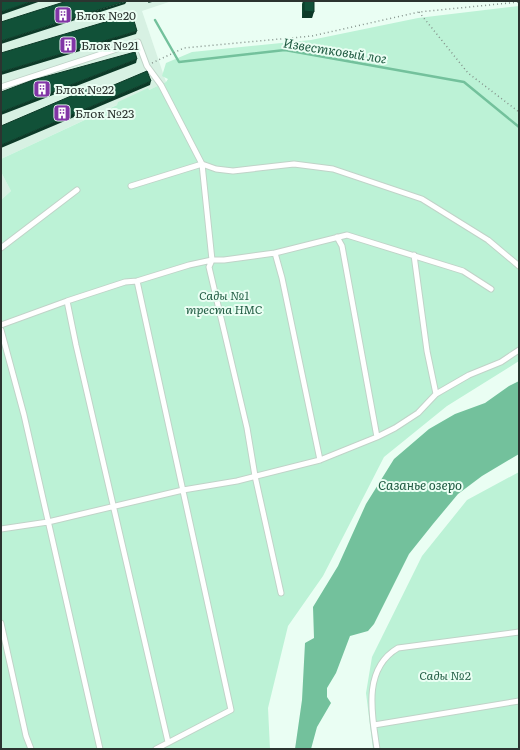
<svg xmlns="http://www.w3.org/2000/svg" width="520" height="750" font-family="Literata,serif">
<rect width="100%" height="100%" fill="#eafef3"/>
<!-- built -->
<path fill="#d7f1e3" d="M1 1H172L142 11 166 82 1 159Z
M1 172 11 191 1 200Z"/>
<!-- green -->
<path fill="#bcf2d6" d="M519 6V361L447 406 384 457 323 576 288 626 268 708 270 749H1V200L11 191 1 172V159L117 105 118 102 148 88 149 90 166 82 168 79 162 76 166 63 192 52 311 40 418 18Z
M519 472V749H373L366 693 372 657 422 556 467 500Z"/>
<!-- water -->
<path fill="#73c19c" d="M519 381V454L482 476 458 494 433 524 409 554 374 624 368 631 350 636 336 673 327 688V697L331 703 317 727 311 749H295L302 700 305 643 314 638 313 607 338 566 366 504 394 459 429 429 455 414 485 403 509 386Z"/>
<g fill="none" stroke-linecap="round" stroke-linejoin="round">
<!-- stream -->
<path stroke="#73c19c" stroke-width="2.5" d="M155 20 179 62 285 50 464 82 519 127"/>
<!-- service casing -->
<g stroke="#c0d3c8" stroke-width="7">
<path id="service" d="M1 87 138 42 147 66 161 85 202 164 212 260 209 267 247 428 255 476 281 593
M131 186 202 164 216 169 233 171 294 164 333 169 422 199 488 240 519 266
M337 237 342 246 377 437
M1 248 77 190
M275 253 282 278 320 460
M414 255 427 351 436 394
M137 281 231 710 156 749
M67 301 76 345 168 742
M1 325 67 301 125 282 137 281 189 265 212 260H224L275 253 347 235 463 271 491 289
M1 330 24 415 100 749
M1 529 48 522 183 490 237 481 320 460 377 437 395 428 418 413 436 394 469 375 501 362 519 350
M1 623 26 736 31 749
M374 725 519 701
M377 749C372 715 362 669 398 648L519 632"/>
</g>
<!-- path -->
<path stroke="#84928b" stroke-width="1.5" stroke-dasharray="1 3" stroke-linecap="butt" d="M419 12 468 73 519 112
M152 63 184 48 312 36 419 12 519 2"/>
<!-- service -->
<use href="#service" stroke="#fff" stroke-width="5"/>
</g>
<!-- wall -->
<path fill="#0f4630" d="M303 1H314L312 18H302V4Z"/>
<!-- shaded-wall -->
<path fill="#0c3927" d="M33 1H41L1 15V12Z
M127 1 125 4 1 44V41Z
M149 1H156L148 3Z
M304 11 314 12 312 18H302Z
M137 31 136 34 1 75V72Z
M137 59 136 63 1 115V112Z
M151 81 150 85 1 148V145Z"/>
<!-- building -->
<path fill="#115138" stroke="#0c3927" d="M1 1H33L1 12Z
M67 1H126L1 41V22Z
M304 1H314V12L304 11Z
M132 14 137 31 1 72V53Z
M135 52 137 59 1 112V92L33 80Z
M147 71 151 81 1 145V126L92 87 95 93Z"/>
<!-- icons -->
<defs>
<g id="building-square" transform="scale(0.9)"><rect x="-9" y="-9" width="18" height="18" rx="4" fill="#8135a6" stroke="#eafef3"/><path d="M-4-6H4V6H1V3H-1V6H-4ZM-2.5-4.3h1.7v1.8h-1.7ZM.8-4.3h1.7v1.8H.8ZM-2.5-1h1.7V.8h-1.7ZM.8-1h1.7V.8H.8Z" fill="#fff"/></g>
</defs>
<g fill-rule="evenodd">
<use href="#building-square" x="63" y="15"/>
<use href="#building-square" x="68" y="45"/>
<use href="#building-square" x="42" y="89"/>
<use href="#building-square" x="62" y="113"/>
</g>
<g text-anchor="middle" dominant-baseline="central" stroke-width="4" stroke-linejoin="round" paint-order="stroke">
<!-- poi labels -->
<g font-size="12" fill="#2c3430" stroke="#eafef3" text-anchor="start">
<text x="76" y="15">Блок №20</text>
<text x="81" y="45">Блок №21</text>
<text x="55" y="89">Блок №22</text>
<text x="75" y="113">Блок №23</text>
</g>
<!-- park labels -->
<g font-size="12" font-style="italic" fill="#235e45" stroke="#eafef3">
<text x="224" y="295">Сады №1<tspan x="224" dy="14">треста НМС</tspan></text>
<text x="445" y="675">Сады №2</text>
</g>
<!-- water labels -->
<g font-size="13" font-style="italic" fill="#205b42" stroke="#eafef3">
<text transform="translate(335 50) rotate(9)">Известковый лог</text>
<text x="420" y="484">Сазанье озеро</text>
</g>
</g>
<!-- border -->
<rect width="520" height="750" fill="none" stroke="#2c3430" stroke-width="4"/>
</svg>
